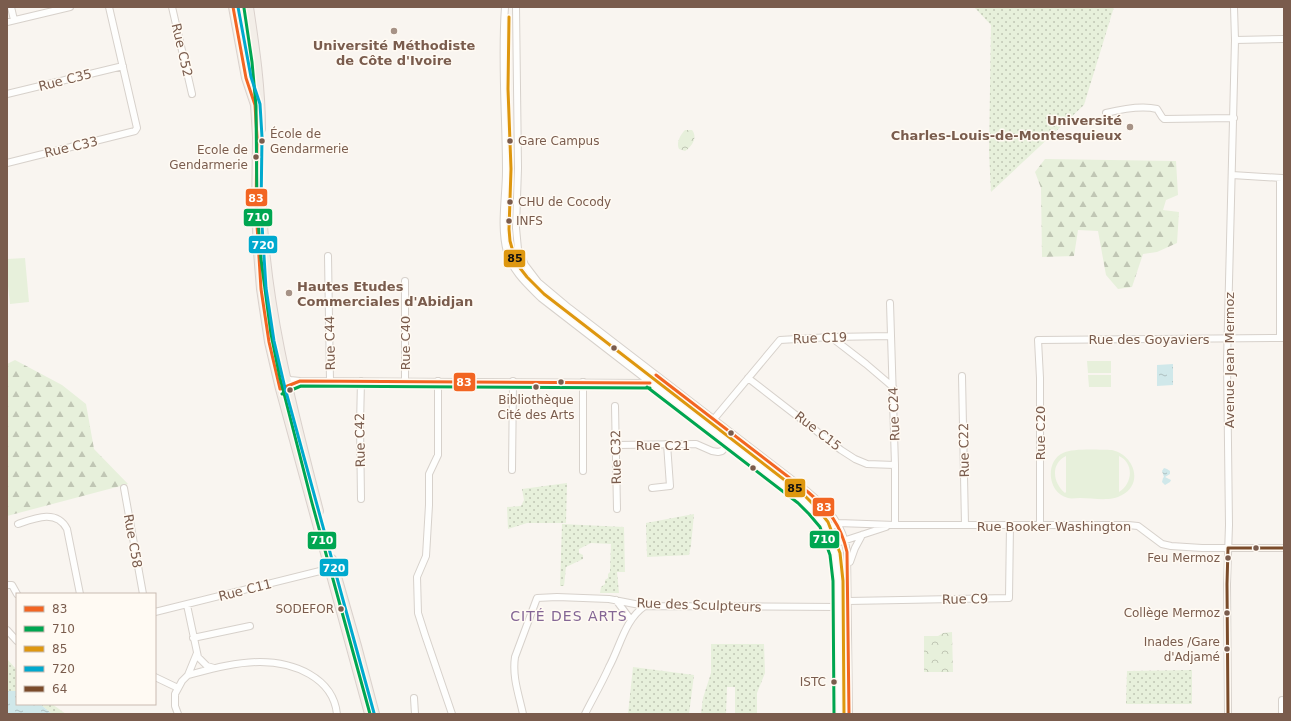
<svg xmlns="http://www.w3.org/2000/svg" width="1291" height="721" font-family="'DejaVu Sans',sans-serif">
<defs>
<pattern id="grass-dots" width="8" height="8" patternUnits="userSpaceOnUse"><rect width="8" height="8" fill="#e7f0db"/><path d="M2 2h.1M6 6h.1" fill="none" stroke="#c0c6b4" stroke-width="1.8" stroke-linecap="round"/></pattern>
<pattern id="forest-firs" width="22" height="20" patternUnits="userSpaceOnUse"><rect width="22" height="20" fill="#e7f0db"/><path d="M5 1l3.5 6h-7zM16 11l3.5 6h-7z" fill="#c0c6b4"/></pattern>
<pattern id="park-crowns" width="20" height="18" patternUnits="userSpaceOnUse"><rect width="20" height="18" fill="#e7f0db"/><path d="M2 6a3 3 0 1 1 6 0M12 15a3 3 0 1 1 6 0" fill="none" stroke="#c0c6b4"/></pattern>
<pattern id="water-ripples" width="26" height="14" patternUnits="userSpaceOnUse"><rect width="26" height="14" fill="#d0e8ea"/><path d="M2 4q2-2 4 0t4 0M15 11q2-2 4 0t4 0" fill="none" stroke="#aebfc0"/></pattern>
</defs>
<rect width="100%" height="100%" fill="#f9f5f0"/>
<!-- grass -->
<path fill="url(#grass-dots)" d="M974 7H1114L1084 105 991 192 989 152 991 25Z
M567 483 566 523H527L508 529 507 507 521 506 524 500 522 489Z
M694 514 691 545 689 555 647 557 646 523Z
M562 524 624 527 625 572H617L619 593H600L601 587 605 584V580L608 578V574L610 572 611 544 591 543 579 549V553L583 555V559L566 567 564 586H560Z
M711 644H764L765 673 757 693V714H735V687H727L726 714H701L703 698 711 673Z
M7 659 17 670V691H7Z
M633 667 694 675 689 714H628Z
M1192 670V704H1126L1127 671Z
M40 704H52L66 714H52Z"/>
<!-- forest -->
<path fill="url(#forest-firs)" d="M1045 159 1176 161 1178 195 1166 200 1163 210 1179 212 1177 243 1157 252 1143 254 1132 287 1118 289 1106 275 1098 231 1078 230 1074 256 1042 257 1041 188 1035 172Z
M15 360 62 385 86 404 94 449 128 484 7 516V364Z"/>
<!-- park -->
<path fill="url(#park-crowns)" d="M685 130H692C698 137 692 147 685 151L679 149C676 143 680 135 685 130Z
M952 632 953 672H924V636H938L943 633Z"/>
<!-- garden -->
<path fill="#e7f0db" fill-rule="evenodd" d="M25 258 29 302 10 304 7 277V259Z
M1087 361H1111V373H1088Z
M1088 375H1111V387H1089Z
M1112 450C1134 455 1144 483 1122 495 1111 502 1093 498 1080 498 1076 498 1071 499 1068 498 1047 493 1045 461 1063 453 1073 448 1101 450 1112 450ZM1066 456V492L1065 493C1053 483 1050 464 1066 456ZM1119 456C1134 463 1133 483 1119 492Z"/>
<!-- water -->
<path fill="url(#water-ripples)" d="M1173 364V385L1157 386V365Z
M1164 468 1167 469 1170 471V474L1165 477 1171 480 1170 482 1165 485 1162 482 1163 478 1164 477 1162 471Z
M7 691H17V704H40L52 714H7Z"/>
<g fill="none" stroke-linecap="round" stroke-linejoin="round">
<!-- minor casing -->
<g stroke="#d7d1cb" stroke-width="8">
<path id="minor" d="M11 7 14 20
M172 7 192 94
M505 7C501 62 506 116 506 171 506 197 500 226 507 252 513 272 527 284 541 298L801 499 813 511 824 525 835 554 838 581 839 714
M516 7 518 168 516 228 518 249 525 265 538 282 569 308 808 492C828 509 843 524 847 552L849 714
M7 22 70 7
M1235 40 1284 39
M7 94 123 66
M1106 113C1122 109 1141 105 1157 109L1162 117 1164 119 1234 118
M7 163 135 131 137 128 109 7
M1232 175 1282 178
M1280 178V338
M328 256 330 381
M405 281V381
M890 303 895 465V525
M831 337 866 364 893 387
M962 376 965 525
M285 377 290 380 300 381 650 383
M748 378 841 450 855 459 867 464 895 465
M438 381V455L429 474V505L426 556 417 577 418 613 425 635 452 714
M615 406 617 509
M714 419 780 340 831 337 891 336
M616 445 696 444 712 451 718 452 722 451 729 443
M512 470 513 381
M583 471V382
M124 488 143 594
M652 488 670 486 667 444
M361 499 360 425 361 381
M18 524C35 518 57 509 67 529L80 594
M1040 525V378L1038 340 1284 338
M828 534 830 527 838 523 895 525H1128L1138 526 1162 544 1171 546 1202 548H1284
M831 539 836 542H840L886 527
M850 562 855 548 862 535
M7 585H12L17 594
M616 600 631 620
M848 601 1009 598 1010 525
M187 605 198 657 207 666 214 668
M155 612 332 568
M7 630 17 641
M193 638 250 626
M188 675C211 669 236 662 260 662 293 662 333 677 337 714
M155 677 178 688
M414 698 415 714
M1282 700V714
M178 714 175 706V694L182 681 188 675 197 653
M523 714C519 695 512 677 515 657L537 598 557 597 609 599 645 606 839 607
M585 714C593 698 602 683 609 667 620 647 625 619 645 606
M1228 714 1227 584 1229 525 1227 362 1235 40 1234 7"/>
</g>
<!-- major casing -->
<g stroke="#dad1cc" stroke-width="10">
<path id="major" d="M233 7 246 78 255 105 257 137 256 209 258 252 261 289 269 342 280 389 369 714
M249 7C255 47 261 88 261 129
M262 206C266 311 293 410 319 511
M332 559 357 646 375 714"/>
</g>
<!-- minor -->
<use href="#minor" stroke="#fefefd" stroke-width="6"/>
<!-- major -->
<use href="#major" stroke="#f3eee8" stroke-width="8"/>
<!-- bus-1 casing -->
<g stroke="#fffaf3" stroke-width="6">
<path id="bus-1" d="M233 7 246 78 255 105 257 137 256 209 261 289 269 342 280 389
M656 375 808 492C829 510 841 525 847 552L849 714
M280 389 300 381 650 383"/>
</g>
<!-- bus-2 casing -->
<g stroke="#fffaf3" stroke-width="6">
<path id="bus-2" d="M244 8 252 62 256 106 257 208 261 259 271 334 280 378 312 503 370 714
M647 387 798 503 809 514 820 527 830 555 833 581 834 714
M282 394 301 386 650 388"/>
</g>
<!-- bus-3 casing -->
<g stroke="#fffaf3" stroke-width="6">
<path id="bus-3" d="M509 17 508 89 511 169 509 229 510 241 515 259 520 268 527 277 544 294 804 495 817 508 828 522 840 553 843 581 844 714"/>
</g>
<!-- bus-4 casing -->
<g stroke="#fffaf3" stroke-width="6">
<path id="bus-4" d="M238 7 251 77 260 104 262 137 261 209 266 288 274 341 285 388 374 713"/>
</g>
<!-- bus-5 casing -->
<g stroke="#fffaf3" stroke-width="6">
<path id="bus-5" d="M1228 714 1227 584 1228 548H1284"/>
</g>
<!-- bus-1 -->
<use href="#bus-1" stroke="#f26522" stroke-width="3"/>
<!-- bus-2 -->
<use href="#bus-2" stroke="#00a651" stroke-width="3"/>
<!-- bus-3 -->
<use href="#bus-3" stroke="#de970f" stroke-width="3"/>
<!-- bus-4 -->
<use href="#bus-4" stroke="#00a9ce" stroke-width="3"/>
<!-- bus-5 -->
<use href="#bus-5" stroke="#7a4b2a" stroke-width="3"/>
</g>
<!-- markers -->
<g fill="#a69286" stroke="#fffaf3" stroke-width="1.5">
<circle cx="394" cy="31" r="4"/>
<circle cx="1130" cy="127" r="4"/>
<circle cx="289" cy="293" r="4"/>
</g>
<g fill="#7a5c4d" stroke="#fffaf3" stroke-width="1.5">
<circle cx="262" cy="141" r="3.5"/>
<circle cx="510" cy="141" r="3.5"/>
<circle cx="256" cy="157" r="3.5"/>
<circle cx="510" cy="202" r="3.5"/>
<circle cx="509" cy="221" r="3.5"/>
<circle cx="614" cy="348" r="3.5"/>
<circle cx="561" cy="382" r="3.5"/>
<circle cx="536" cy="387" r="3.5"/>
<circle cx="290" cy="390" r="3.5"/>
<circle cx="731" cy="433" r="3.5"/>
<circle cx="753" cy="468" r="3.5"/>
<circle cx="1256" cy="548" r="3.5"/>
<circle cx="1228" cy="558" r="3.5"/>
<circle cx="341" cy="609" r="3.5"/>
<circle cx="1227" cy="613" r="3.5"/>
<circle cx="1227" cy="649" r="3.5"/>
<circle cx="834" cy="682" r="3.5"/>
</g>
<g text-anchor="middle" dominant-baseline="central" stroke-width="3" stroke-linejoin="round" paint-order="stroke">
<!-- bus labels -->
<g font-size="12" fill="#7a5c4d" stroke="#fffaf3" text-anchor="end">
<text x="270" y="134" text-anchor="start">École de<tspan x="270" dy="15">Gendarmerie</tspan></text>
<text x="518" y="141" text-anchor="start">Gare Campus</text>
<text x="248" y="150">Ecole de<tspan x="248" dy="15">Gendarmerie</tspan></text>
<text x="518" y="202" text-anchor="start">CHU de Cocody</text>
<text x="516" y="221" text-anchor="start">INFS</text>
<text x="536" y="400" text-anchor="middle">Bibliothèque<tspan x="536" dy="15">Cité des Arts</tspan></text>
<text x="1220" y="558">Feu Mermoz</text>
<text x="334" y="609">SODEFOR</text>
<text x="1220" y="613">Collège Mermoz</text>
<text x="1220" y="642">Inades /Gare<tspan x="1220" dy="15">d'Adjamé</tspan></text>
<text x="826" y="682">ISTC</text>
</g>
<!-- poi labels -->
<g font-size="13" font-weight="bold" fill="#7a5c4d" stroke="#fffaf3">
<text x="394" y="45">Université Méthodiste<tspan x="394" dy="15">de Côte d'Ivoire</tspan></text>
<text x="1122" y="120" text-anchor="end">Université<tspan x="1122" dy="15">Charles-Louis-de-Montesquieux</tspan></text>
<text x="297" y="286" text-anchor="start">Hautes Etudes<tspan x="297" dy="15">Commerciales d'Abidjan</tspan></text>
</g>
<!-- street labels -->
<g font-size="13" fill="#7a5c4d" stroke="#fffaf3">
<text transform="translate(182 50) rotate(77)">Rue C52</text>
<text transform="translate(65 80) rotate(-14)">Rue C35</text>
<text transform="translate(71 147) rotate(-13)">Rue C33</text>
<text transform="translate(820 338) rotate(-2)">Rue C19</text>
<text x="1149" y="339">Rue des Goyaviers</text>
<text transform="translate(330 343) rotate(-91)">Rue C44</text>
<text transform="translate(405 343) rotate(-90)">Rue C40</text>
<text transform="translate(1229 360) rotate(-90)">Avenue Jean Mermoz</text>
<text transform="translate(894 414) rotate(-92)">Rue C24</text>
<text transform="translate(818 431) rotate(38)">Rue C15</text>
<text transform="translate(1040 433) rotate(-90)">Rue C20</text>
<text transform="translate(360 440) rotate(-91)">Rue C42</text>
<text x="663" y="445">Rue C21</text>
<text transform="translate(964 450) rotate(-91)">Rue C22</text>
<text transform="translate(616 457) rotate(-91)">Rue C32</text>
<text x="1054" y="526">Rue Booker Washington</text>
<text transform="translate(133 541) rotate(80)">Rue C58</text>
<text transform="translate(245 590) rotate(-14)">Rue C11</text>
<text transform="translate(965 599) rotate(-1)">Rue C9</text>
<text transform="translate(699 605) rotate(2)">Rue des Sculpteurs</text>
</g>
<!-- neighbourhood labels -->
<g font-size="14" letter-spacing="1" fill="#846695" stroke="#fffaf3">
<text x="569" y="616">CITÉ DES ARTS</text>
</g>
</g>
<g stroke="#fffaf3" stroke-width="1.5">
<rect x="245" y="188" width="23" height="19" rx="4" fill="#f26522"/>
<rect x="243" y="208" width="30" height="19" rx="4" fill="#00a651"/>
<rect x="248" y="235" width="30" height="19" rx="4" fill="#00a9ce"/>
<rect x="503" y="249" width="23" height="19" rx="4" fill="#de970f"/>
<rect x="453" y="372" width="23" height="20" rx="4" fill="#f26522"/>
<rect x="784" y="478" width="22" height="20" rx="4" fill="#de970f"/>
<rect x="812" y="497" width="23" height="20" rx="4" fill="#f26522"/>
<rect x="809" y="530" width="31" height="19" rx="4" fill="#00a651"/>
<rect x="307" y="531" width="30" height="19" rx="4" fill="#00a651"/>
<rect x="319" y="558" width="30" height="19" rx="4" fill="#00a9ce"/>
</g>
<g font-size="11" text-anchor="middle" font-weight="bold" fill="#fff">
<text x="256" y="202">83</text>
<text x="258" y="221">710</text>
<text x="263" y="249">720</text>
<text x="464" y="386">83</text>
<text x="824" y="511">83</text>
<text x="824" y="543">710</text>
<text x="322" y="544">710</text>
<text x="334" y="572">720</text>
</g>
<g font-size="11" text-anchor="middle" font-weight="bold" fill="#111">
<text x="515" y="262">85</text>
<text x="795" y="492">85</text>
</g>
<!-- border -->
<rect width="1291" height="721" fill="none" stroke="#7a5c4d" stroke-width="16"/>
<!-- legend -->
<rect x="16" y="593" width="140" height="112" fill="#fffaf3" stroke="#cabbb1"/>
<rect x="24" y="606" width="20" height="6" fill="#f26522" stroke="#cabbb1"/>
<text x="52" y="613" font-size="12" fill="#7a5c4d">83</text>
<rect x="24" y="626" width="20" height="6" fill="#00a651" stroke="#cabbb1"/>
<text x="52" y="633" font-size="12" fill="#7a5c4d">710</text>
<rect x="24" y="646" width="20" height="6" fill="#de970f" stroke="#cabbb1"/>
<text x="52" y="653" font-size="12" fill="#7a5c4d">85</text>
<rect x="24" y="666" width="20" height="6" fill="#00a9ce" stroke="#cabbb1"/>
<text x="52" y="673" font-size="12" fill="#7a5c4d">720</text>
<rect x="24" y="686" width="20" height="6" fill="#7a4b2a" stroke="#cabbb1"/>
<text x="52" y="693" font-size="12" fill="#7a5c4d">64</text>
</svg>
